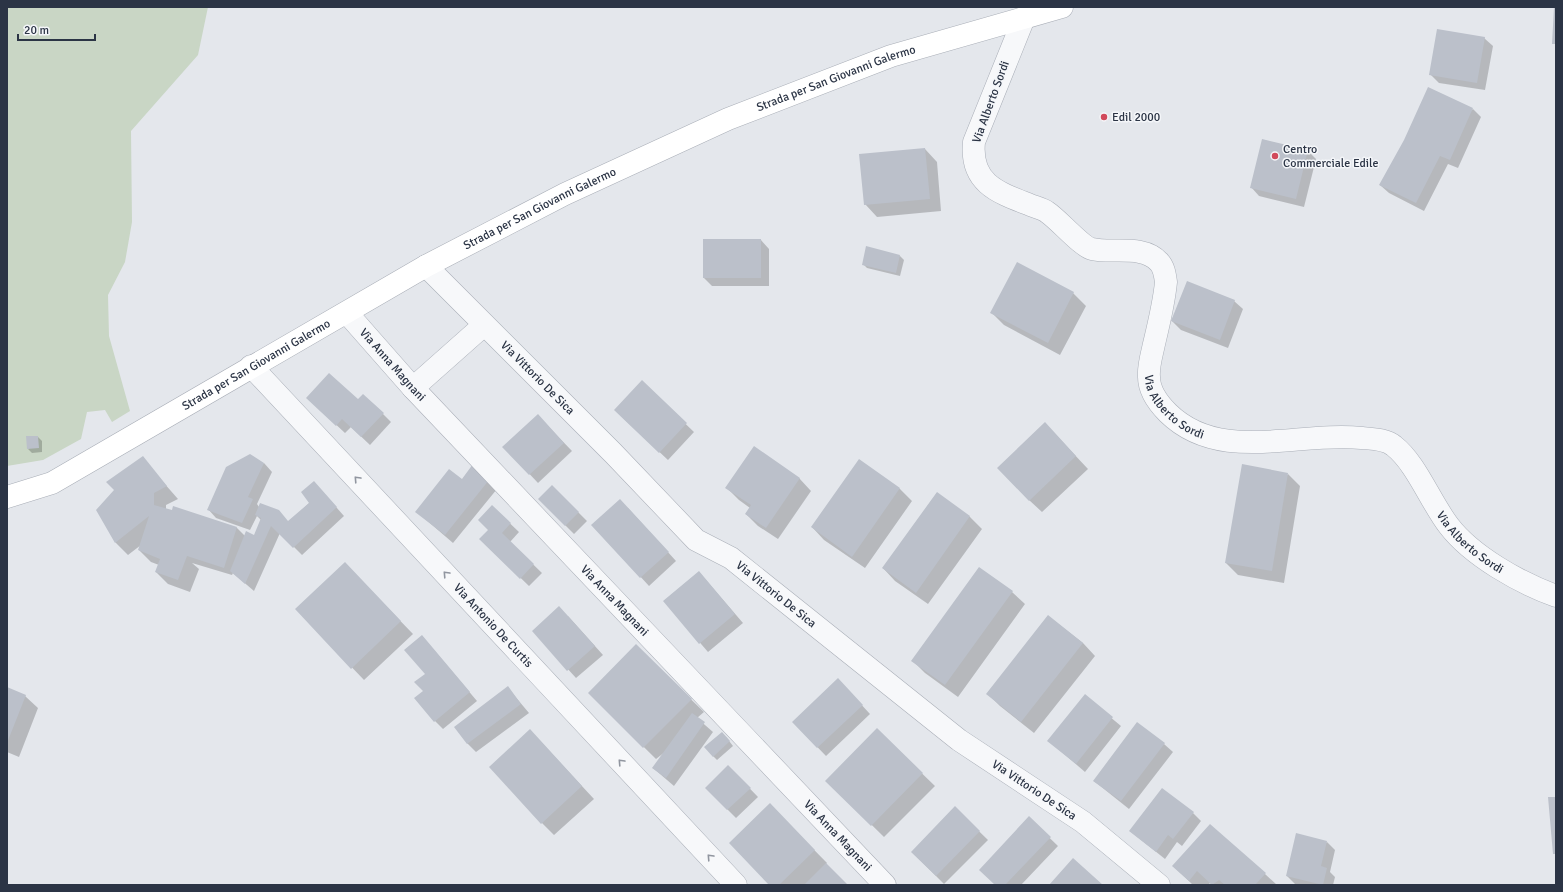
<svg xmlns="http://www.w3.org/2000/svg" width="1563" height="892" font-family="Signika,sans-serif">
<rect width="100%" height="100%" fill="#e4e7ec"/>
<!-- green -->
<path fill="#c9d6c5" d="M7 7H208L198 55 131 131 132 222 125 262 108 295 109 336 130 411 112 422 105 410 87 412 81 439 43 460 7 466Z"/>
<!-- shadow -->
<path fill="#0003" d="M1484 38 1493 46 1485 90 1439 83 1430 74Z
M1473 109 1481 117 1458 168 1448 164 1424 211 1389 193 1380 185Z
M1263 140 1308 151 1316 159 1304 207 1259 196 1251 187Z
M925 149 937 162 941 211 877 217 865 204Z
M761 240 769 249V286H712L704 278Z
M900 256 904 260 900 276 867 268 863 264Z
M1073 293 1086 306 1060 355 1004 325 992 313Z
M1234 301 1243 309 1228 348 1181 330 1172 321Z
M642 382 694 432 668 460 623 418Z
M358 401 383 414 391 422 370 445 351 427 345 433 316 406Z
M546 424 572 451 538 483 504 447Z
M1057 436 1088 469 1042 512 1029 500Z
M38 437 42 441V452L32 453 28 449Z
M142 458 178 499 166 505V510L237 528 245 536H255L261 520 257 516 250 530 216 518 208 509 264 463 272 472 257 504 259 507 289 522 322 491 344 516 302 555 280 533 254 591 233 573 232 575 192 563 199 569 190 592 168 584 156 572 159 565 151 562 139 550 141 545 128 555 116 543 98 510Z
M859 461 900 489 912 501 865 568 824 540 812 527Z
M473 465 497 489 453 543 417 512 462 480Z
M1288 474 1300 486 1284 583 1238 575 1226 563Z
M799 478 811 491 778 539 758 526 746 514 750 508 739 500 727 488Z
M552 486 587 521 574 534 539 499Z
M937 493 970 517 982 529 928 604 895 581 883 568Z
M492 506 519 532 510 542 542 573 529 586 480 539 490 530Z
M628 508 676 561 649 586 593 525Z
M979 568 1012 592 1025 604 958 697 925 673 913 661Z
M699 572 743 623 708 652 664 601Z
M357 576 413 634 364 680 296 609Z
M568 616 603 655 576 678 533 631Z
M1048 616 1083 643 1095 656 1034 733 1000 706 988 694Z
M422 636 477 701 443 729 435 721 424 691 426 674Z
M636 646 704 712 697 718 713 732 674 786 653 768 665 752 656 759 589 693Z
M7 688 25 696 38 708 19 757 7 752Z
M508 688 529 713 476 752 467 743Z
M846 688 870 714 826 756 793 722Z
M1085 696 1121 726 1085 772 1049 741Z
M877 730 935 786 884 837 827 781Z
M726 737 733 746 717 760 713 756Z
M542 743 594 799 554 835 542 823Z
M1164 744 1173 752 1129 809 1094 781Z
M728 766 758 797 736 818 706 788Z
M770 805 827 863 826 864 847 885H771Z
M955 808 988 840 944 884 912 852Z
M1193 813 1201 821 1182 846 1177 842 1165 859 1130 831Z
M1029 818 1058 846 1021 885H996Z
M1327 842 1335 850 1330 872 1335 877 1333 885 1295 884 1287 876Z
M1173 866 1265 874 1277 885H1212L1210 883 1208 885H1193Z"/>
<!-- building -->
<path fill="#bbc0ca" d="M1554 7H1556V44H1552Z
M1437 29 1485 37 1477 83 1429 75Z
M1428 87 1473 108 1450 160 1440 156 1416 203 1379 185 1404 140Z
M1262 139 1308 150 1296 199 1250 188Z
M925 148 930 199 864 205 859 154Z
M703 239H761V278H703Z
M866 246 900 255 896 273 862 265Z
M1017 262 1074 292 1048 343 990 313Z
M1187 281 1235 300 1220 340 1171 321Z
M329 373 358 399 363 394 384 413 361 437 342 419 336 426 306 398Z
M642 380 687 423 659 453 614 410Z
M538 414 564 443 529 475 502 447Z
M1045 422 1076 456 1029 501 997 468Z
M26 436H38L39 448 27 449Z
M754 446 800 478 766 528 745 514 751 505 725 488Z
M250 454 264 463 248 497 253 499 242 523 207 510 226 467Z
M143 456 167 486 154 493V505L172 510 173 506 237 527 224 568 187 556 178 580 155 572 160 559 138 550 149 516 115 543 96 510 114 490 106 482Z
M859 459 900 488 852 557 811 527Z
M473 464 489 480 445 535 415 512 449 469 462 479Z
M1242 464 1288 473 1272 571 1225 563Z
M314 481 337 507 293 548 271 526 245 584 230 571 246 531 254 535 261 518 255 515 260 503 279 510 288 521 309 503 301 492Z
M552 485 579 512 565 526 538 499Z
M937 492 970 516 916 593 882 568Z
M620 499 669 552 640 578 591 525Z
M492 505 511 523 502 533 534 564 520 579 479 539 488 530 478 520Z
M345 562 401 621 351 669 295 609Z
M979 567 1013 591 945 685 911 661Z
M699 571 735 614 699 644 663 601Z
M559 606 595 646 567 671 532 631Z
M1048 615 1083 643 1021 722 986 694Z
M422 635 470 692 434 722 414 698 423 691 414 682 425 674 404 650Z
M636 644 692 699 643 748 588 693Z
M838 678 863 705 817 748 792 722Z
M508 686 521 704 467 744 454 727Z
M7 687 26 695 7 743Z
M1085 694 1113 717 1076 764 1047 741Z
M692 713 705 722 666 778 652 768Z
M1137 722 1165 743 1121 801 1093 781Z
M877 728 923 773 871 826 825 781Z
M530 729 582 786 541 824 489 767Z
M722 732 730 741 713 757 704 747Z
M728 765 751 788 727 810 705 788Z
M1162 788 1194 812 1173 839 1168 835 1156 852 1129 831Z
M1548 797H1556V854H1553Z
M770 803 815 850 779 885H769L729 843Z
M955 806 980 831 936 876 911 852Z
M1029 816 1051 837 1005 885H995L979 870Z
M1210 824 1266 873 1255 885H1225L1219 880 1212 885 1197 871 1189 881 1172 866Z
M1296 833 1327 841 1321 866 1327 868 1323 885 1286 876Z
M1073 858 1103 885H1049Z
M826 863 848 885H804Z"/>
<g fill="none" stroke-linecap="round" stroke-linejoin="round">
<!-- street casing -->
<g stroke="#a9aeb7" stroke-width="23">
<g id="street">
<path id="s1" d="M1024 18 974 142C970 182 996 192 1028 204 1034 207 1042 208 1047 212 1058 219 1082 247 1092 249 1112 254 1143 244 1159 262 1164 267 1165 275 1166 282 1164 303 1159 323 1154 344 1152 354 1148 366 1149 377 1149 391 1158 403 1168 413 1220 464 1298 431 1362 438 1372 439 1386 439 1394 446 1416 463 1431 503 1449 526 1472 556 1520 583 1556 596"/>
<path id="s2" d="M426 266 613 453 696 540 731 558 959 740 1083 822 1159 885"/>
<path id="s3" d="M347 313 413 388 885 885"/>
<path id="s4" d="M251 366 736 885"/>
<path d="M413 388 484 325"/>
</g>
</g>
<!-- secondary casing -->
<g stroke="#a9aeb7" stroke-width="23">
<g id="secondary">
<path id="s5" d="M7 497 52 483 426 266 565 194 728 119 891 56 1062 7"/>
</g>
</g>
<!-- street -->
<use href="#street" stroke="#f7f8fa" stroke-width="22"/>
<!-- secondary -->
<use href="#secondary" stroke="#fff" stroke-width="22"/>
</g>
<!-- one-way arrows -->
<defs><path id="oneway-chevron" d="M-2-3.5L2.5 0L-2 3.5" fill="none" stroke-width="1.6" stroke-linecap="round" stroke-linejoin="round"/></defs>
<g stroke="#9196a0">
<use href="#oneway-chevron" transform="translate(357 479) rotate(-133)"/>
<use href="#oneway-chevron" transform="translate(446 574) rotate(-133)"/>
<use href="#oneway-chevron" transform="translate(621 762) rotate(-133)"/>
<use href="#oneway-chevron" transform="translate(710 857) rotate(-133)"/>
</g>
<!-- markers -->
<g fill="#d1495b" stroke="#f4f6f9" stroke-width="1.5">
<circle cx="1104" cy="117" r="4"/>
<circle cx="1275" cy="156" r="4"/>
</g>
<g text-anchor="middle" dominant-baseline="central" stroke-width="3" stroke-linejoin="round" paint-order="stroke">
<!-- street labels -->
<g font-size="12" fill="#2b3445" stroke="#f4f6f9">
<text stroke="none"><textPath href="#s5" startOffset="931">Strada per San Giovanni Galermo</textPath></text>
<text transform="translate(991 102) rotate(-70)">Via Alberto Sordi</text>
<text stroke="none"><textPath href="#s5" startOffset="607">Strada per San Giovanni Galermo</textPath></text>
<text stroke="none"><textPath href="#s3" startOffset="69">Via Anna Magnani</textPath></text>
<text stroke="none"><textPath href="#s5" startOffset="283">Strada per San Giovanni Galermo</textPath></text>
<text stroke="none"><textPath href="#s2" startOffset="158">Via Vittorio De Sica</textPath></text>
<text stroke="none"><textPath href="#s1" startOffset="533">Via Alberto Sordi</textPath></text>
<text stroke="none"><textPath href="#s1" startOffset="893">Via Alberto Sordi</textPath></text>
<text stroke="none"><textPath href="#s2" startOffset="482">Via Vittorio De Sica</textPath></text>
<text stroke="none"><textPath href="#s3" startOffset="393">Via Anna Magnani</textPath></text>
<text stroke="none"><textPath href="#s4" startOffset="355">Via Antonio De Curtis</textPath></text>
<text stroke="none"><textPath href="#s2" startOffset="806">Via Vittorio De Sica</textPath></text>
<text stroke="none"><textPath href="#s3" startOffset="717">Via Anna Magnani</textPath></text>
</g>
<!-- poi labels -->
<g font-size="12" fill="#2b3445" stroke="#f4f6f9" text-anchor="start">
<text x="1112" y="117">Edil 2000</text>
<text x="1283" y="149">Centro<tspan x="1283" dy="14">Commerciale Edile</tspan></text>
</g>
</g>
<!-- border -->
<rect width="1563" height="892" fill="none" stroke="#2b3445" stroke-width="16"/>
<!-- scale -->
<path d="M18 34v6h77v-6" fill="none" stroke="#2b3445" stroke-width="2"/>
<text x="24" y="34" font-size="12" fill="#2b3445" stroke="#f4f6f9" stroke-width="3" paint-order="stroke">20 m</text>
</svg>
